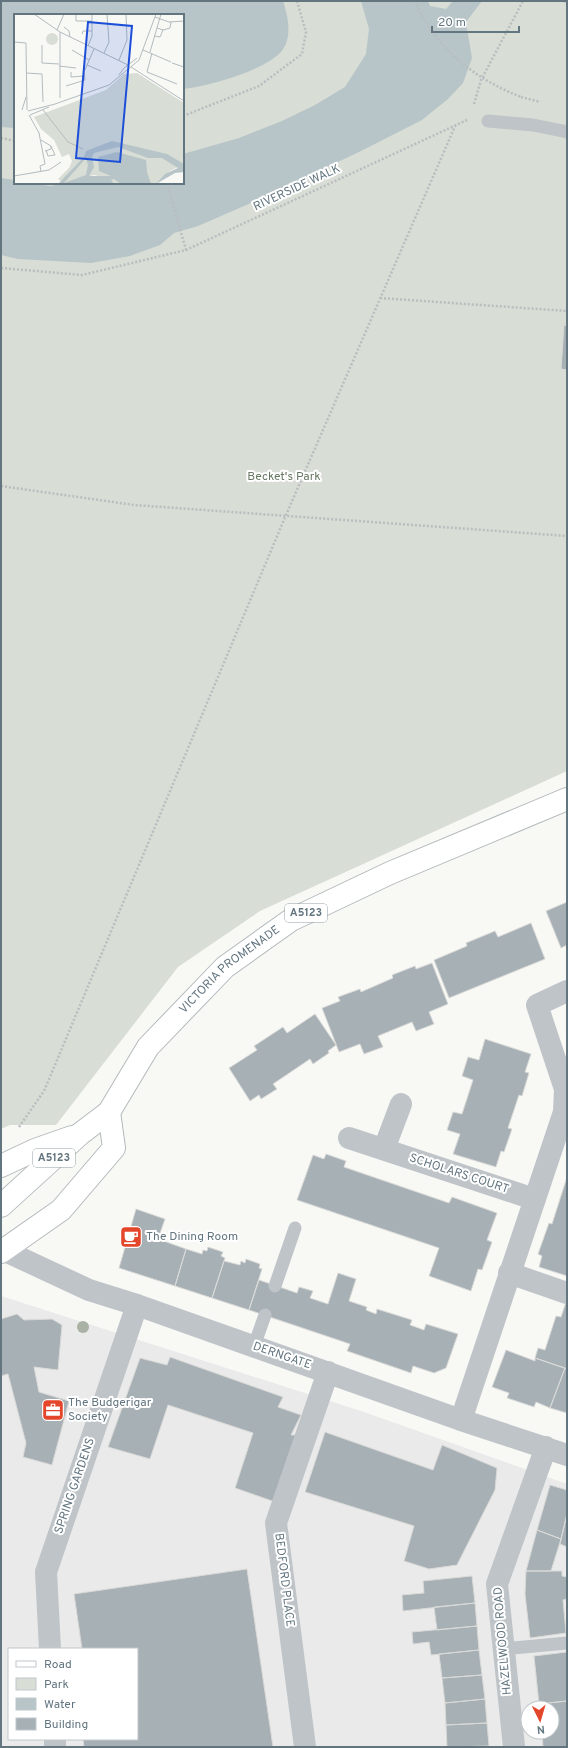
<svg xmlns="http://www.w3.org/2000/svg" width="568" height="1748" font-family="Overpass,sans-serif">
<rect width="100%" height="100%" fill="#f8f8f5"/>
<!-- built -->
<path fill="#e9eae9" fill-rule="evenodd" d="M1 1296 361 1411 567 1484V1747H1ZM9 1649H137V1739H9ZM528 1708H552V1732H528Z"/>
<!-- green -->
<path fill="#d8ddd5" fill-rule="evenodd" d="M1 1H567V771L260 911 178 967 56 1125H10L1 1129ZM15 15H183V183H15Z"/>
<!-- water -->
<path fill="#b7c5c8" d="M1 1H283C288 16 293 38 281 52 263 71 209 86 183 89V15H15V128L1 127Z
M361 1H428L430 6 446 9 453 1H482L466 22 472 58 463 83 448 99 422 120 361 151 260 199 198 226 174 233 160 245 130 256 91 263 18 259 1 255V178L15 180V183H30L50 186 68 183H183V154L239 138 282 121 315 105 345 87 366 54 369 29Z"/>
<!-- building -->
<path fill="#a6b0b5" stroke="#dadad8" d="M564 325 567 326V370L561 369Z
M567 902V945L561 948 546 911Z
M531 923 545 959 449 998 434 960 467 946 466 943 495 931 498 937Z
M432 963 448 1004 429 1012 434 1024 416 1031 412 1022 378 1036 383 1047 364 1054 360 1044 339 1052 322 1008 340 1001 338 997 360 989 361 992 393 978 392 975 415 966 416 969Z
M315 1014 336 1045 328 1051 329 1053 313 1064 310 1059 273 1084 277 1089 261 1099 259 1095 250 1101 229 1068 257 1050 254 1046 283 1027 287 1033Z
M485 1039 531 1054 525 1072 529 1073 522 1096 519 1095 508 1128 512 1129 504 1152 501 1151 496 1167 453 1154 460 1134 447 1130 453 1112 462 1114 473 1080 462 1076 468 1057 479 1060Z
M326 1154 346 1161 344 1167 449 1203 452 1197 497 1213 487 1240 492 1242 482 1270 478 1269 471 1291 429 1276 439 1248 297 1200 313 1155 324 1159Z
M567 1177V1276L539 1267 542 1256 538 1254 549 1223 552 1224Z
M136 1209 165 1219 158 1239 186 1249 175 1286 119 1268Z
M208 1247 223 1252 221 1256 225 1258 212 1298 175 1286 186 1249 202 1254 203 1250 207 1251Z
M246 1259 260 1264 259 1268 262 1269 249 1310 212 1298 224 1261 240 1265 241 1261 245 1263Z
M338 1273 356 1279 349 1301 367 1307 366 1310 376 1314 377 1309 412 1320 410 1325 424 1330 426 1324 458 1334 446 1368 434 1373 413 1366 411 1373 347 1351 350 1344 249 1310 259 1280 297 1293 299 1287 313 1291 310 1298 328 1304Z
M567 1299V1369L535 1358 538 1348 545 1350 556 1316 561 1317Z
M17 1314 24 1320 52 1319 62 1325 58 1370 34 1367 39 1392 69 1401 52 1465 23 1457 26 1443 8 1374 1 1376V1319Z
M506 1350 535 1361V1358L565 1368 550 1408 536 1402 534 1407 507 1398 509 1393 492 1387Z
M170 1357 283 1397 278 1407 301 1415 291 1435H298L275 1502 235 1488 253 1433 168 1405 150 1459 108 1447 140 1358 167 1365Z
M565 1368 567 1369V1413L550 1408Z
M325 1432 433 1470 442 1445 497 1468 495 1490 457 1565 429 1569 404 1561 414 1526 305 1492Z
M550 1485 567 1490V1514L561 1539 537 1530Z
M567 1514V1547L560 1544Z
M537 1530 561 1539 551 1571H526Z
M247 1569 273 1747H84L83 1739H137V1649H82L74 1594Z
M526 1571H562V1576L567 1577V1608L566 1599 563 1600 566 1633 530 1638 525 1594Z
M472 1576 475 1603 403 1611 402 1595 424 1593 423 1581Z
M475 1603 477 1626 437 1630 434 1607Z
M477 1626 479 1650 431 1655 429 1642 413 1644 412 1632Z
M479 1650 482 1675 442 1678 439 1654Z
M567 1652V1701L539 1704 534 1656Z
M482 1675 485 1699 445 1703 442 1678Z
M485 1699 487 1723 446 1725 445 1703Z
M567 1701V1747H543L542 1732H552V1708H540L539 1704Z
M487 1723 489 1746 447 1747 446 1725Z"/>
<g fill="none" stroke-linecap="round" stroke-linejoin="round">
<!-- primary casing -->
<g stroke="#b3b9bc" stroke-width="24">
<g id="primary">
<path d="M1 1166 35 1150 72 1137"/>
<path id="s1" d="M1 1206 80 1134 109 1112 148 1047 225 967 291 920 390 873 567 799"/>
<path d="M1 1252 61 1210 114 1148 109 1112"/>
</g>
</g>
<!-- path -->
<path stroke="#b9bdc0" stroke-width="2.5" stroke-dasharray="2 2" stroke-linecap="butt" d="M564 1 567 5
M521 97 540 102
M474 104 481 80 523 1
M183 116 259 86 302 54 306 32 297 1
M1 138 15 141
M167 183 186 250
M1 268 82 275 186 250 467 120
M380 298 567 311
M1 486 134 505 567 536
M19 1127 44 1091 286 515 456 124"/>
<!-- lane -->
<path stroke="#bfc4c8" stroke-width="13" d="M488 121 533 125 567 132
M275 1286 295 1228
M254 1346 265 1315
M503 1649 567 1643"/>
<!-- street -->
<path stroke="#bfc4c8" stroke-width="22" d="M349 1138 534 1199
M384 1149 401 1104
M1 1249 89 1290 137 1305 461 1420 567 1455
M509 1273 567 1293
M461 1420 564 1112 565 1089 537 1005 567 991
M50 1649 46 1572 137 1305
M55 1739V1747
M305 1747 276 1523 328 1372
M514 1747 497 1584 546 1447"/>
<!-- primary -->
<use href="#primary" stroke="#fff" stroke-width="22"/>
<!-- path-bridge -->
<path stroke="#b9bdc0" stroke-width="2.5" stroke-dasharray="2 2" stroke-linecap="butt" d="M415 1C435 48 475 79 521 97"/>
</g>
<!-- trees -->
<circle fill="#a9b2a4" cx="83" cy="1327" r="6"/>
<!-- icons -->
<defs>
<g id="cafe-square" transform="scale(1.15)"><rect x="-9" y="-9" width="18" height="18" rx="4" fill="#e3462b" stroke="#fff"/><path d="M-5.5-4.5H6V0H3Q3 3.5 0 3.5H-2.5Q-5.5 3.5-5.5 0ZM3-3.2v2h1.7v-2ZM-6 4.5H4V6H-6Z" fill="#fff"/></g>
<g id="office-square" transform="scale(1.15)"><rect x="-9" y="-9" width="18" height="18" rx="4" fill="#e3462b" stroke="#fff"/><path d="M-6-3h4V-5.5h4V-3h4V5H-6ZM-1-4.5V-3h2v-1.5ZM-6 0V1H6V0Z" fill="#fff"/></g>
</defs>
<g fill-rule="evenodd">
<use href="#cafe-square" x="131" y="1237"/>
<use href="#office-square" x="53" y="1410"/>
</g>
<g text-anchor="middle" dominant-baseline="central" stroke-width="4" stroke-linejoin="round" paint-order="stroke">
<!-- shield labels -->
<g fill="#fff" stroke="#929fa6" stroke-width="1">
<rect x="285" y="904" width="42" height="18" rx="3"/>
<rect x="33" y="1149" width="42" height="18" rx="3"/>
</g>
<g font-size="11" font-weight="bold" fill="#637680">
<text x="306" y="913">A5123</text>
<text x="54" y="1158">A5123</text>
</g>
<!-- street labels -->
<g font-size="12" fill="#637680" stroke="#fff">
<text transform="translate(297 188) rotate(-25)">RIVERSIDE WALK</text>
<text stroke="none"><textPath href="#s1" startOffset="332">VICTORIA PROMENADE</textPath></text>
<text transform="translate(459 1174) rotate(18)">SCHOLARS COURT</text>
<text transform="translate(282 1356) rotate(19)">DERNGATE</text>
<text transform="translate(75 1486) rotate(-71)">SPRING GARDENS</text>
<text transform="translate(284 1580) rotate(83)">BEDFORD PLACE</text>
<text transform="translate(503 1641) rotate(-95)">HAZELWOOD ROAD</text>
</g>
<!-- park labels -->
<g font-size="12" fill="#687862" stroke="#fff">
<text x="284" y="477">Becket's Park</text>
</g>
<!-- poi labels -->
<g font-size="12" fill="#637680" stroke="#fff" text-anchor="start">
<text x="146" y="1237">The Dining Room</text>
<text x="68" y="1403">The Budgerigar<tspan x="68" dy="14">Society</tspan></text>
</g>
</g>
<!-- overview -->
<g transform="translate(14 14)">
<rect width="170" height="170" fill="#f8f8f5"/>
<path d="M32 25a6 6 0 1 1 12 0a6 6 0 1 1-12 0ZM123 59 170 89V150L156 157 142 170H100L92 164 80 161 50 169 44 165 55 154 58 147 55 140 48 143 40 126 27 115 20 103 92 76 110 60Z" fill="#d8ddd5"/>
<path d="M98 127 153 140 170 150V158L161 159 142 170 151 160 164 154 148 144H134L104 133 80 139 78 143 80 153 75 162H97L85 157 84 143 103 138 132 146 133 158 137 170H107L100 165 97 166 100 170H44L70 143 72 137ZM72 144 74 151 72 161 50 169Z" fill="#b7c5c8" fill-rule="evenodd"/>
<path fill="none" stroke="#b3bcbf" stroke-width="1" d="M20 0 46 18 114 51M62 0V7H78M141 3 155 8 170 7M50 13 55 17 56 23M43 16 50 0M149 16 156 14 157 8M46 18V84M68 20 69 17H78M140 22 146 23 149 16 143 14M0 28 12 29 13 96M28 31V49L45 50M74 32 78 22V0M58 36 75 46M129 36 157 48M136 38 147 0M90 39 95 28 93 0M138 39 133 58 163 70M105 46 113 26 112 0M158 49 170 53M73 51 87 57M45 52 62 54M117 53 170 87M57 58V63L70 62M12 59 28 60 29 88M105 61 110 54 123 44M52 72 71 66 70 58 80 35M8 96 12 83M29 96 54 128 69 135M14 97 41 90 95 71 125 46 142 0M15 101 25 119 31 150 26 152 27 157M16 101 35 93M27 126 37 132V135L31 137M32 136 34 142 41 141 37 132M0 162 35 156 47 148"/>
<path fill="#1d4ed8" fill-opacity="0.15" stroke="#1d4ed8" stroke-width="2" d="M74 8 118 12 106 148 62 144Z"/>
<rect width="170" height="170" fill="none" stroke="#637680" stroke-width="2"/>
</g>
<!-- border -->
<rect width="568" height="1748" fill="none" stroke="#637680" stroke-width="4"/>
<!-- legend -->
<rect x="8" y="1648" width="130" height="92" fill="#ffffff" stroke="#c1c8cc"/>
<rect x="16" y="1661" width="20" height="6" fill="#ffffff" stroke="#c1c8cc"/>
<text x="44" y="1668" font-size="12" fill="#637680">Road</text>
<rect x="16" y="1678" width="20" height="12" fill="#d8ddd5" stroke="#c1c8cc"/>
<text x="44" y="1688" font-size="12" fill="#637680">Park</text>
<rect x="16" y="1698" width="20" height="12" fill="#b7c5c8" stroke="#c1c8cc"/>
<text x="44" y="1708" font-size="12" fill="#637680">Water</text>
<rect x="16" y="1718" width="20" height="12" fill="#a6b0b5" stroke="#c1c8cc"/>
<text x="44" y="1728" font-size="12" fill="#637680">Building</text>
<!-- north arrow -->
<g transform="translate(540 1720) rotate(175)"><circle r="19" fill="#ffffff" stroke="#c1c8cc"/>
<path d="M0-3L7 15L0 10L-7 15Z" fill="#e3462b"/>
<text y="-6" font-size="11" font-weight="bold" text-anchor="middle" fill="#637680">N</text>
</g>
<!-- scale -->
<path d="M432 26v6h87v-6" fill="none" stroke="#637680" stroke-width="2"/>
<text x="438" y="26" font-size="12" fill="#637680" stroke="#ffffff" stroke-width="3" paint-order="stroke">20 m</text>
</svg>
